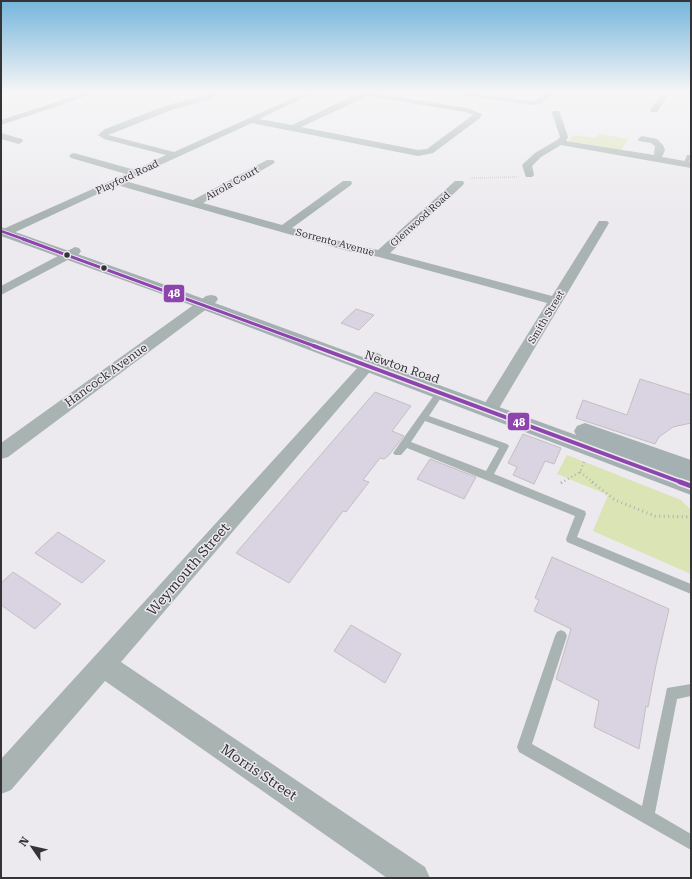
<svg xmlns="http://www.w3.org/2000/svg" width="692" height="879" font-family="'Roboto Serif',serif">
<rect width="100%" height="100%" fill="#eceaee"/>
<!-- green -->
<path fill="#dbe4b4" d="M599 134 628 139 621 150 569 141 574 135 595 138Z
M567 455 681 500 691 510V574L593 531 608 495 557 474Z"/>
<!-- building -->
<path fill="#dad3e1" stroke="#c1c0c2" d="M356 309 374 315 359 330 341 323Z
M640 379 691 395V423L673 427 659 437 655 444 576 418 583 400 627 415Z
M375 392 411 406 392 431 404 436 389 455 384 459 380 458 363 480 369 482 346 512 343 511 289 583 236 553Z
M523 434 561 448 554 464 545 461 534 484 513 475 517 467 508 463Z
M430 459 476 477 464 499 417 479Z
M58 532 105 561 82 583 35 553Z
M552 557 669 609 656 665 648 707 646 706 639 749 594 727 599 701 556 679 571 629 534 611 539 600 535 598Z
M13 572 61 604 35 629 1 605V583Z
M351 625 401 654 385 683 334 651Z"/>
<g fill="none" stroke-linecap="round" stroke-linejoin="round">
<!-- path-far2 -->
<path stroke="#acb3b4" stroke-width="1.5" stroke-dasharray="0.5 1.5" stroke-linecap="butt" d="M470 178 518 177"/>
<!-- path-far1 -->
<path stroke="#acb3b4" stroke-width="2.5" stroke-dasharray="1 3" stroke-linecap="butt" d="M580 472 594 483
M561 483 580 472 584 462"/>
<!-- path -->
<path stroke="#acb3b4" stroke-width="3" stroke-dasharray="1 3.5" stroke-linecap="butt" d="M592 482 615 500 655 516 691 517
M561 483 563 482"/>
<!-- service -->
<path fill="#a8b3b2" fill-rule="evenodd" d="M687 155H691V158L687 165H683Z
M440 390 444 393 429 416 507 444 509 446 494 474 585 511 586 514 577 537 691 584V594L567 542 566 539 575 516 407 448 401 455H395L393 453 437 391ZM425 421 499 448 486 471 411 442Z
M561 630 565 632 567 636 532 744 642 806 666 693 667 688 691 684V696L677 699 655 813 691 834V850L519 752 517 747 555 636 557 632Z"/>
<!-- minor -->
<path fill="#a8b3b2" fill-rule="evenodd" d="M217 91H226L209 100 174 109 108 135 174 152 309 91H318L259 119 292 125 357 94 368 92 467 108 482 114 480 118 433 153 418 156 252 123 125 181 193 200 267 160H273L275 162 273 164 203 203 282 225 343 181H351L352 183 351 185 292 228 354 245 378 250 455 181H463L464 183 463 185 390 253 552 296 599 221H607L609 223 495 415 489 417 483 415 480 411 547 303 379 257 348 251 117 185 9 235H1V230L126 174 71 158 69 156 71 154 74 153 135 170 166 155 104 139 98 135 105 129 168 105 203 96ZM368 96 465 112 473 115 427 149 418 150 301 127Z
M445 91H461L531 101 536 100 548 91H556L541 104 531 105 449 93Z
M664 91H671L657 112H651L650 110Z
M87 92H90L94 94 1 125V120Z
M553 111H559L560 113 568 137 566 141 654 155 655 146 651 143 639 141 638 139 642 136 657 139 663 145 665 150 662 157 691 162V168L561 145 541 157 532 166 534 175 532 177H526L522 165 524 163 535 153 557 140 560 137 552 113Z
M1 133 22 139 23 141 19 144 1 139Z
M75 247 79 248 81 251 79 254 1 295V286Z
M211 295 216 296 218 299 216 302 8 457 1 459V443L206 296Z
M375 352 380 354 383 357 380 360 121 662 425 867 430 878H387L105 681 11 790 1 794V759L370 354Z"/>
<!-- secondary -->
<path fill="#a4b0b2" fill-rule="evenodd" d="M1 227 171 287 576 435 574 431 577 426 585 423 691 460V495L159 293 1 236Z"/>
<!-- bus-1-far3 casing -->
<g stroke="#ece9ef" stroke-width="4">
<path id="bus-1-far3" d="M1 231 26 240"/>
</g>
<!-- bus-1-far2 casing -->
<g stroke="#ece9ef" stroke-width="5">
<path id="bus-1-far2" d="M23 239 317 347"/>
</g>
<!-- bus-1-far1 casing -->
<g stroke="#ece9ef" stroke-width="7">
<path id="bus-1-far1" d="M314 346 683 483"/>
</g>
<!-- bus-1 casing -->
<g stroke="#ece9ef" stroke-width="8">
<path id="bus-1" d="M680 482 691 486"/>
</g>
<!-- bus-1-far3 -->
<use href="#bus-1-far3" stroke="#8e44ad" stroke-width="2.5"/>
<!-- bus-1-far2 -->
<use href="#bus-1-far2" stroke="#8e44ad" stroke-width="3"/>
<!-- bus-1-far1 -->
<use href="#bus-1-far1" stroke="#8e44ad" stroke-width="4"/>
<!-- bus-1 -->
<use href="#bus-1" stroke="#8e44ad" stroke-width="5"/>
</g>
<!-- sky -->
<linearGradient id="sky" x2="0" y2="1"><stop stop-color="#75b5db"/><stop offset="0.43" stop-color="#f6f6f7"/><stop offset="1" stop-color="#f6f6f7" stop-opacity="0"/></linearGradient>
<rect width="692" height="214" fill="url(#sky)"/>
<!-- markers -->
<g fill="#343336" stroke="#ece9ef" stroke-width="1.5">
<circle cx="67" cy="255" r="3.5"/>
<circle cx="104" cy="268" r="3.5"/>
</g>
<g text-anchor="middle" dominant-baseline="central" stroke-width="3" stroke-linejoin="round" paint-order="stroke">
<!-- far-street labels -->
<g font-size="10" fill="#343336" stroke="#ece9ef">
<text transform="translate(127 177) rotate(-25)">Playford Road</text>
<text transform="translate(232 183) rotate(-29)">Airola Court</text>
<text transform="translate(420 219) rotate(-42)">Glenwood Road</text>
<text transform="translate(335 242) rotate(15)">Sorrento Avenue</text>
<text transform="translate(546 317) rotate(-59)">Smith Street</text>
</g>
<!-- street labels -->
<g font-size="12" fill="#343336" stroke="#ece9ef">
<text transform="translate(402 367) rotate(19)">Newton Road</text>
<text transform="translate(106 375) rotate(-36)">Hancock Avenue</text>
</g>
<!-- near-street labels -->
<g font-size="14" fill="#343336" stroke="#ece9ef">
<text transform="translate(188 569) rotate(-49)">Weymouth Street</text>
<text transform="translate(259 772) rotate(34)">Morris Street</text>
</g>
</g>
<g stroke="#ece9ef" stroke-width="1.5">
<rect x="163" y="284" width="22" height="19" rx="4" fill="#8e44ad"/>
<rect x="507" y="412" width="23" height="19" rx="4" fill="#8e44ad"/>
</g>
<g font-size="11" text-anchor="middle" font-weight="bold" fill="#fff">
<text x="174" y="297">48</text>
<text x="519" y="426">48</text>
</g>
<!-- border -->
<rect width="692" height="879" fill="none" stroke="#343336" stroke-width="4"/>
<!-- north arrow -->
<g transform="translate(32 847) rotate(304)" stroke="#ece9ef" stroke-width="3" paint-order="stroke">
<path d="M0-3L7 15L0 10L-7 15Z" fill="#343336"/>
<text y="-6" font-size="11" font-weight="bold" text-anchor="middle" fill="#343336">N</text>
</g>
</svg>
